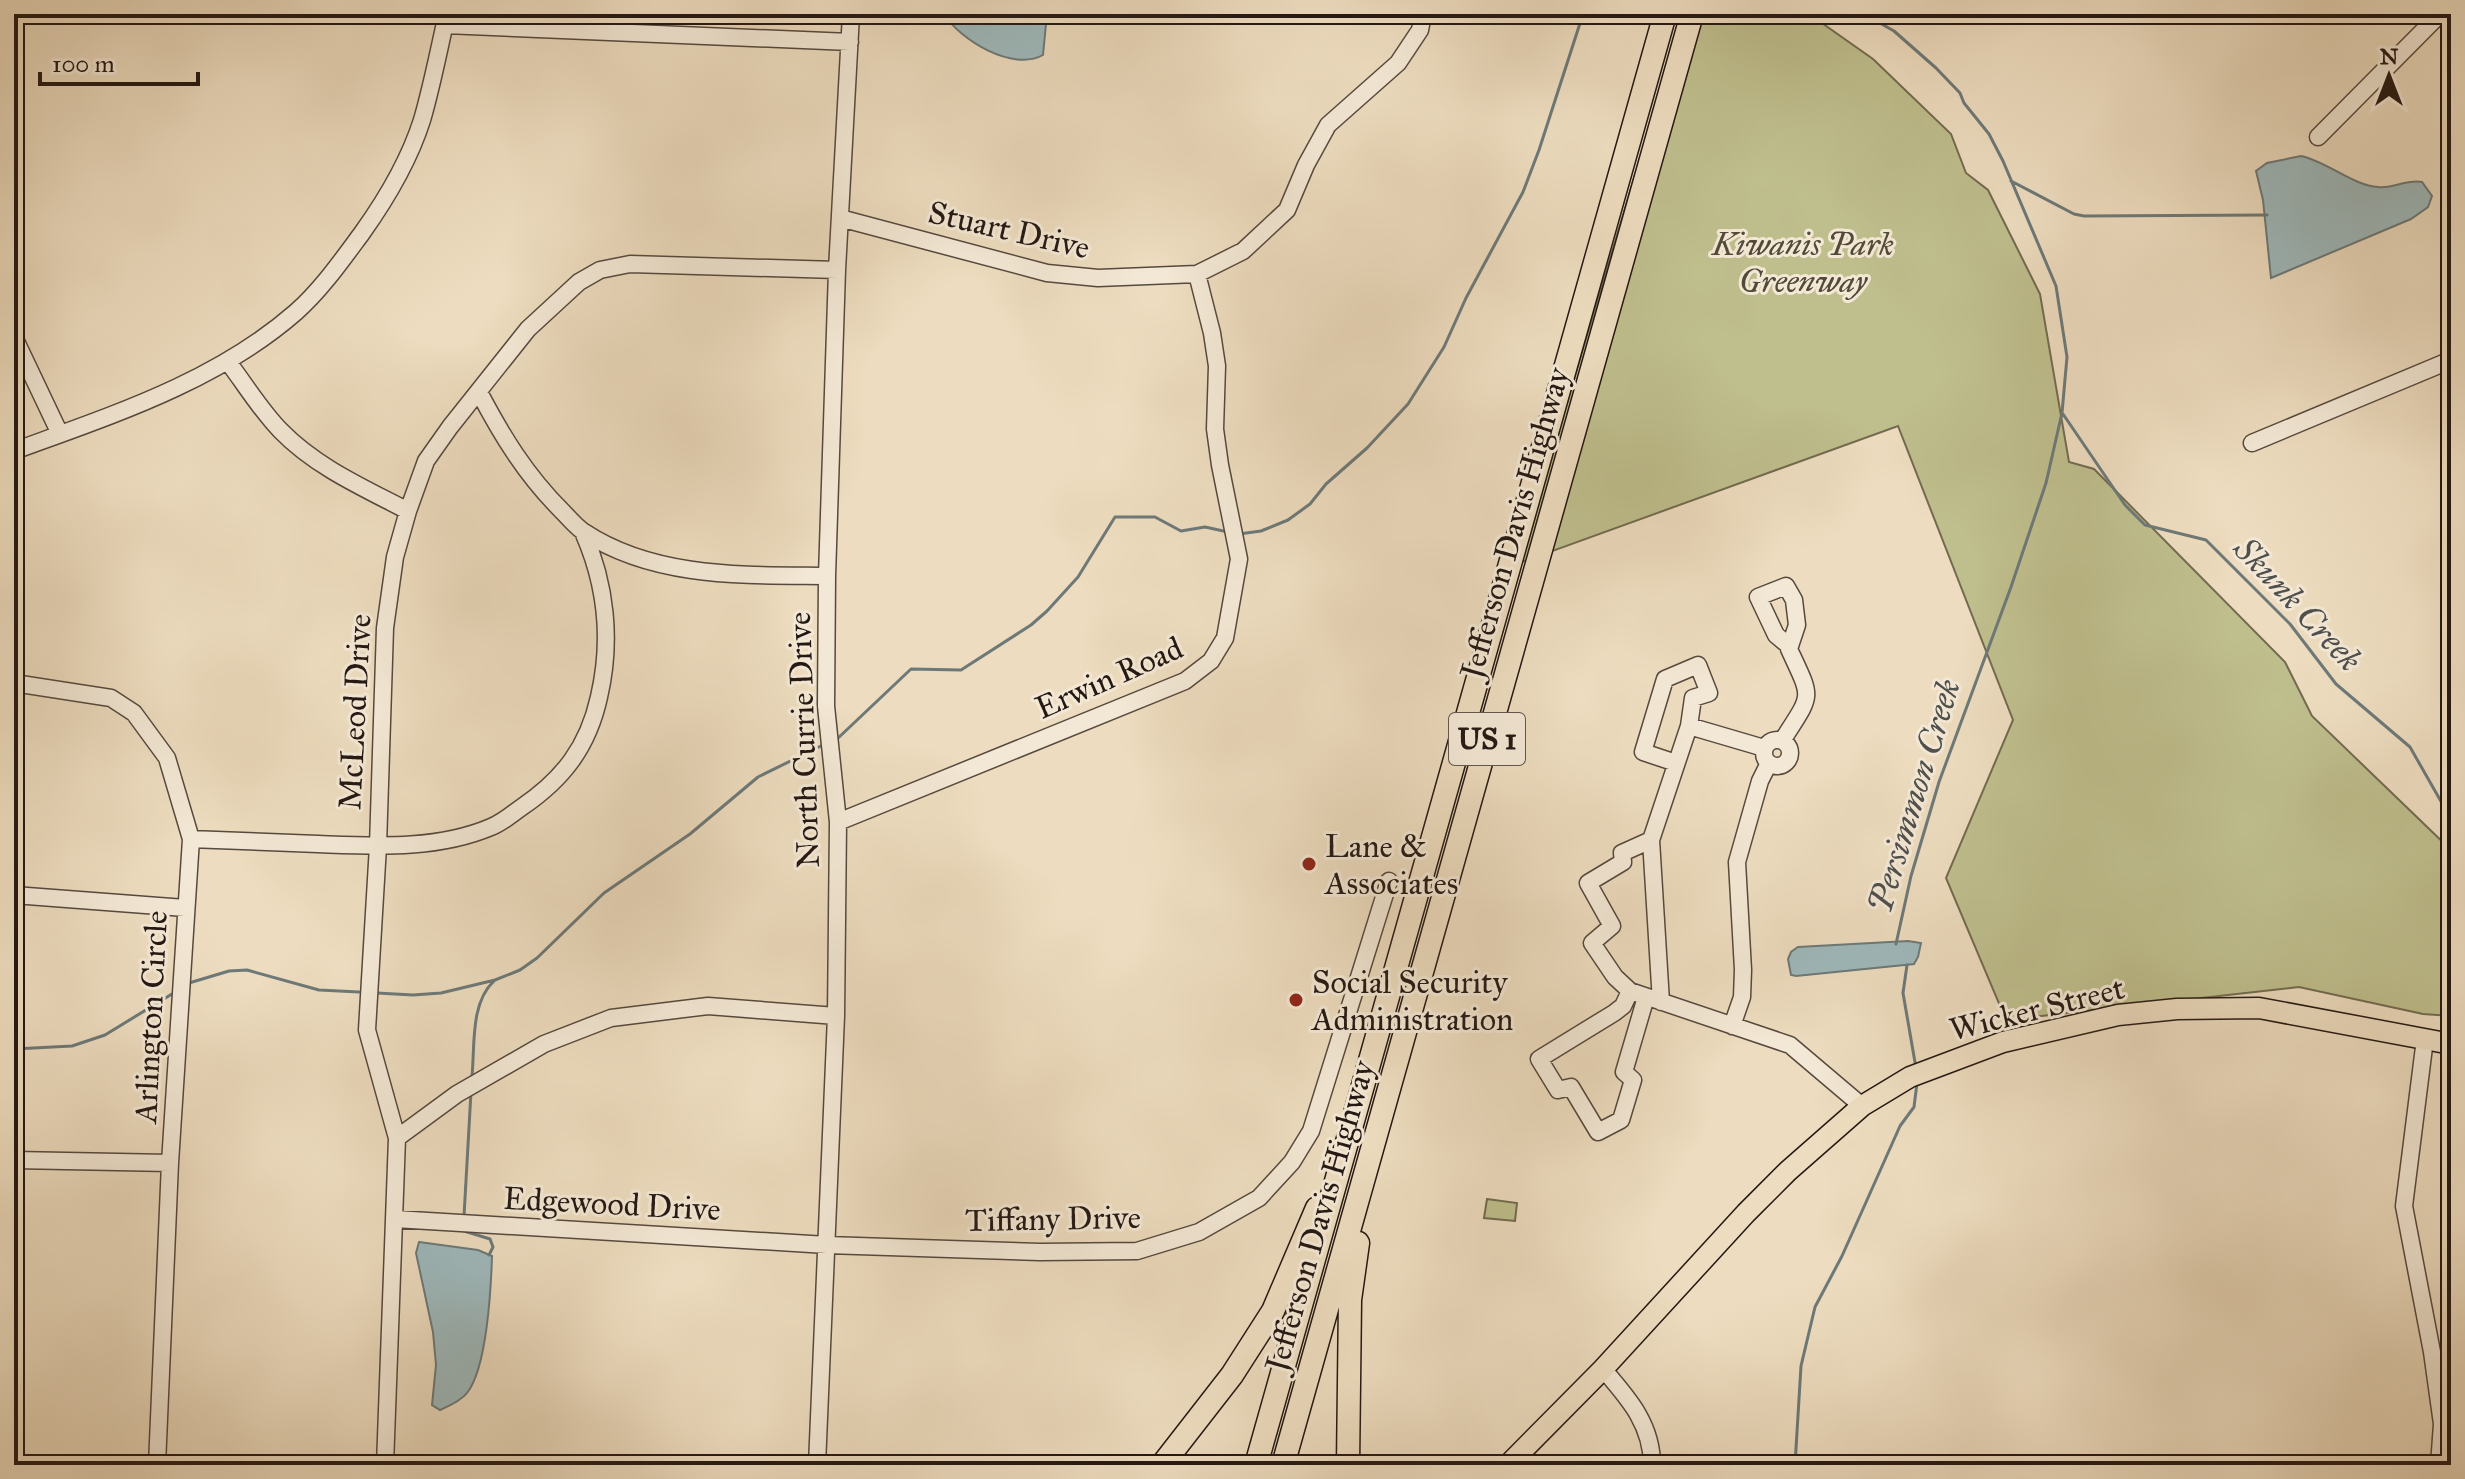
<svg xmlns="http://www.w3.org/2000/svg" width="2465" height="1479" font-family="'IM FELL Great Primer',serif">
<rect width="100%" height="100%" fill="#eddcbf"/>
<filter id="stains"><feTurbulence type="fractalNoise" baseFrequency=".0025" numOctaves="4"/><feColorMatrix values="0 0 0 0 .2 0 0 0 0 .09 0 0 0 0 .02 0 0 0 .5 -.17"/></filter>
<radialGradient id="worn" r=".72"><stop offset=".6" stop-color="#630" stop-opacity="0"/><stop offset="1" stop-color="#630" stop-opacity=".3"/></radialGradient>
<!-- green -->
<path fill="#bfbe8d" stroke="#726b50" stroke-width="2" d="M1683 14H1809L1873 59 1951 134 1966 173 1988 190 2040 294 2069 462 2094 469 2285 662 2312 716 2451 850V1016L2423 1014 2299 987 2006 1020 1946 878 2013 720 1898 426 1519 563Z
M1487 1199 1517 1203 1515 1221 1484 1218Z"/>
<!-- water -->
<path fill="#9eb9bc" stroke="#6d7978" stroke-width="2" d="M944 14H1047L1043 55C1013 72 960 40 944 14Z
M2301 156C2326 161 2354 186 2378 187 2394 189 2406 179 2422 182L2432 196 2428 207 2411 219 2271 278 2263 200 2256 171 2267 163Z
M1908 941 1921 943 1918 957 1914 964 1796 976 1791 975 1788 959 1791 952 1798 947Z
M419 1242 478 1250 492 1256C491 1288 487 1368 467 1393 461 1401 449 1406 440 1410L432 1405 436 1365 433 1332 416 1253Z"/>
<g fill="none" stroke-linecap="round" stroke-linejoin="round">
<!-- stream -->
<path stroke="#6d7978" stroke-width="3" d="M1864 14 1894 31 1936 68 1960 93 1964 103 1989 134 2003 161 2056 286 2067 357 2062 413 2046 483 2011 587 1939 782 1911 876 1896 944
M2011 181 2074 214 2084 216 2267 215
M2063 414 2125 505 2145 525 2206 540 2290 624 2336 684 2410 747 2451 819
M1239 534 1261 531 1288 520 1310 504 1326 484 1367 448 1408 404 1444 347 1466 298 1523 192 1539 150 1583 14
M836 740 911 669 961 670 1031 625 1047 611 1078 577 1115 517H1155L1181 531 1205 527 1228 532
M1907 965 1903 993 1916 1068
M189 983 229 971 247 970 319 990 359 992
M377 993 413 995 441 993 495 980 520 970 537 958 604 893 690 834 758 777 825 744
M14 1049 72 1046 105 1035 172 994
M472 1076C475 1046 470 1003 494 981
M464 1216 471 1092
M464 1231 490 1239 493 1247 489 1255
M1795 1465 1801 1366 1815 1307 1842 1256 1900 1126 1914 1107 1917 1083"/>
<!-- minor casing -->
<g stroke="#56493e" stroke-width="19">
<path id="minor" d="M445 25 850 42
M2318 137 2440 14
M840 218 1047 273 1098 278 1197 274 1243 251 1287 210 1306 165 1328 125 1398 63 1420 30 1423 14
M14 337 60 434
M228 362C245 384 261 411 281 431 316 467 364 488 408 511
M479 392C502 436 526 475 562 511 569 518 576 527 584 532 655 579 746 575 827 576
M2252 443 2451 360
M14 451C112 415 216 382 296 312 321 290 342 260 362 233 387 198 409 161 422 120 432 86 439 49 447 14
M14 683 111 698 134 713 167 758 191 839 170 1163 157 1465
M1689 726 1764 748
M1764 753a13 13 0 1 1 26 0a13 13 0 1 1-26 0Z
M1782 741C1813 692 1813 701 1789 649L1797 625 1794 600 1786 586 1758 597 1776 635 1788 645
M838 822 1185 681 1211 661 1225 638 1239 559 1220 465 1215 429 1217 366 1212 333 1197 274
M191 839C233 841 275 842 318 844 375 846 437 850 491 827 502 823 512 814 522 807 563 779 588 747 599 697 612 641 606 584 583 532
M1651 840 1622 853 1623 862 1588 883 1612 926 1592 943 1615 977 1630 991 1790 1045 1862 1106
M14 895 185 908
M1630 991 1623 1006 1614 1013 1539 1059 1558 1090 1571 1087 1598 1132 1621 1120 1633 1080 1624 1072 1646 997
M1661 1002 1651 840 1689 726 1693 698 1709 693 1698 665 1665 679 1643 752 1676 763
M1732 1026 1742 997 1743 970 1737 862 1760 781 1769 763
M2425 1039 2404 1206 2432 1352 2442 1424 2439 1465
M397 1138 457 1094 544 1044 611 1018 708 1006 836 1016
M14 1160 170 1163
M395 1219 827 1245 1040 1252 1137 1251 1199 1232 1259 1198 1292 1162 1311 1131 1389 881
M1603 1369C1628 1398 1652 1424 1652 1465
M385 1465 397 1138 367 1030 378 846 385 628 395 557 408 511 426 461 450 427 528 329 579 282 600 270 630 264 837 270
M817 1465 836 1016 838 822 826 706 827 576 837 270 851 14"/>
</g>
<!-- major casing -->
<g stroke="#241813" stroke-width="23">
<path id="major" d="M1508 1465 1603 1369 1746 1213 1788 1171 1862 1106 1910 1077 2003 1042 2118 1015 2177 1009 2259 1008 2451 1044"/>
</g>
<!-- highway casing -->
<g stroke="#241813" stroke-width="25">
<path id="highway" d="M1162 1465 1232 1375 1273 1311 1317 1208
M1256 1465 1665 14
M1283 1465 1692 14
M1348 1465 1350 1300 1358 1243"/>
</g>
<!-- minor -->
<use href="#minor" stroke="#f3e8d5" stroke-width="16"/>
<!-- major -->
<use href="#major" stroke="#eddcbf" stroke-width="20"/>
<!-- highway -->
<use href="#highway" stroke="#eddcbf" stroke-width="22"/>
</g>
<!-- markers -->
<g fill="#8f2418" stroke="#f3e8d5" stroke-width="3">
<circle cx="1309" cy="864" r="8"/>
<circle cx="1296" cy="1000" r="8"/>
</g>
<g text-anchor="middle" dominant-baseline="central" stroke-width="6" stroke-linejoin="round" paint-order="stroke">
<!-- shield labels -->
<rect fill="#f3e8d5" stroke="#62564d" stroke-width="2" x="1449" y="713" width="76" height="52" rx="6"/>
<g font-size="30" font-weight="bold" fill="#241813">
<text x="1487" y="739">US 1</text>
</g>
<!-- street labels -->
<g font-size="32" fill="#241813" stroke="#f3e8d5">
<text transform="translate(1009 230) rotate(13)">Stuart Drive</text>
<text transform="translate(1515 523) rotate(-74)">Jefferson Davis Highway</text>
<text transform="translate(1109 678) rotate(-24)">Erwin Road</text>
<text transform="translate(355 712) rotate(-87)">McLeod Drive</text>
<text transform="translate(804 740) rotate(-92)">North Currie Drive</text>
<text transform="translate(2037 1009) rotate(-14)">Wicker Street</text>
<text transform="translate(151 1017) rotate(-87)">Arlington Circle</text>
<text transform="translate(612 1204) rotate(3)">Edgewood Drive</text>
<text transform="translate(1320 1216) rotate(-74)">Jefferson Davis Highway</text>
<text transform="translate(1053 1219) rotate(-1)">Tiffany Drive</text>
</g>
<!-- park labels -->
<g font-size="32" font-style="italic" fill="#524a38" stroke="#f3e8d5">
<text x="1803" y="244">Kiwanis Park<tspan x="1803" dy="37">Greenway</tspan></text>
</g>
<!-- poi labels -->
<g font-size="32" fill="#241813" stroke="#f3e8d5" text-anchor="start">
<text x="1325" y="846">Lane &amp;<tspan x="1325" dy="37">Associates</tspan></text>
<text x="1312" y="982">Social Security<tspan x="1312" dy="37">Administration</tspan></text>
</g>
<!-- water labels -->
<g font-size="34" font-style="italic" fill="#4f504e" stroke="#f3e8d5">
<text transform="translate(2298 604) rotate(47)">Skunk Creek</text>
<text transform="translate(1914 796) rotate(-73)">Persimmon Creek</text>
</g>
</g>
<!-- margin -->
<rect width="2465" height="1479" fill="none" stroke="#eddcbf" stroke-width="48"/>
<rect x="16" y="16" width="2433" height="1447" fill="none" stroke="#241813" stroke-width="4"/>
<rect x="24" y="24" width="2417" height="1431" fill="none" stroke="#241813" stroke-width="2"/>
<!-- north arrow -->
<g transform="translate(2389 76)" stroke="#f3e8d5" stroke-width="6" paint-order="stroke">
<path d="M0-6L14 30L0 20L-14 30Z" fill="#241813"/>
<text y="-12" font-size="22" font-weight="bold" text-anchor="middle" fill="#241813">N</text>
</g>
<!-- scale -->
<path d="M40 72v12h158v-12" fill="none" stroke="#241813" stroke-width="4"/>
<text x="52" y="72" font-size="24" fill="#241813" stroke="#f3e8d5" stroke-width="6" paint-order="stroke">100 m</text>
<rect width="100%" height="100%" filter="url(#stains)"/>
<rect width="100%" height="100%" fill="url(#worn)"/>
</svg>
